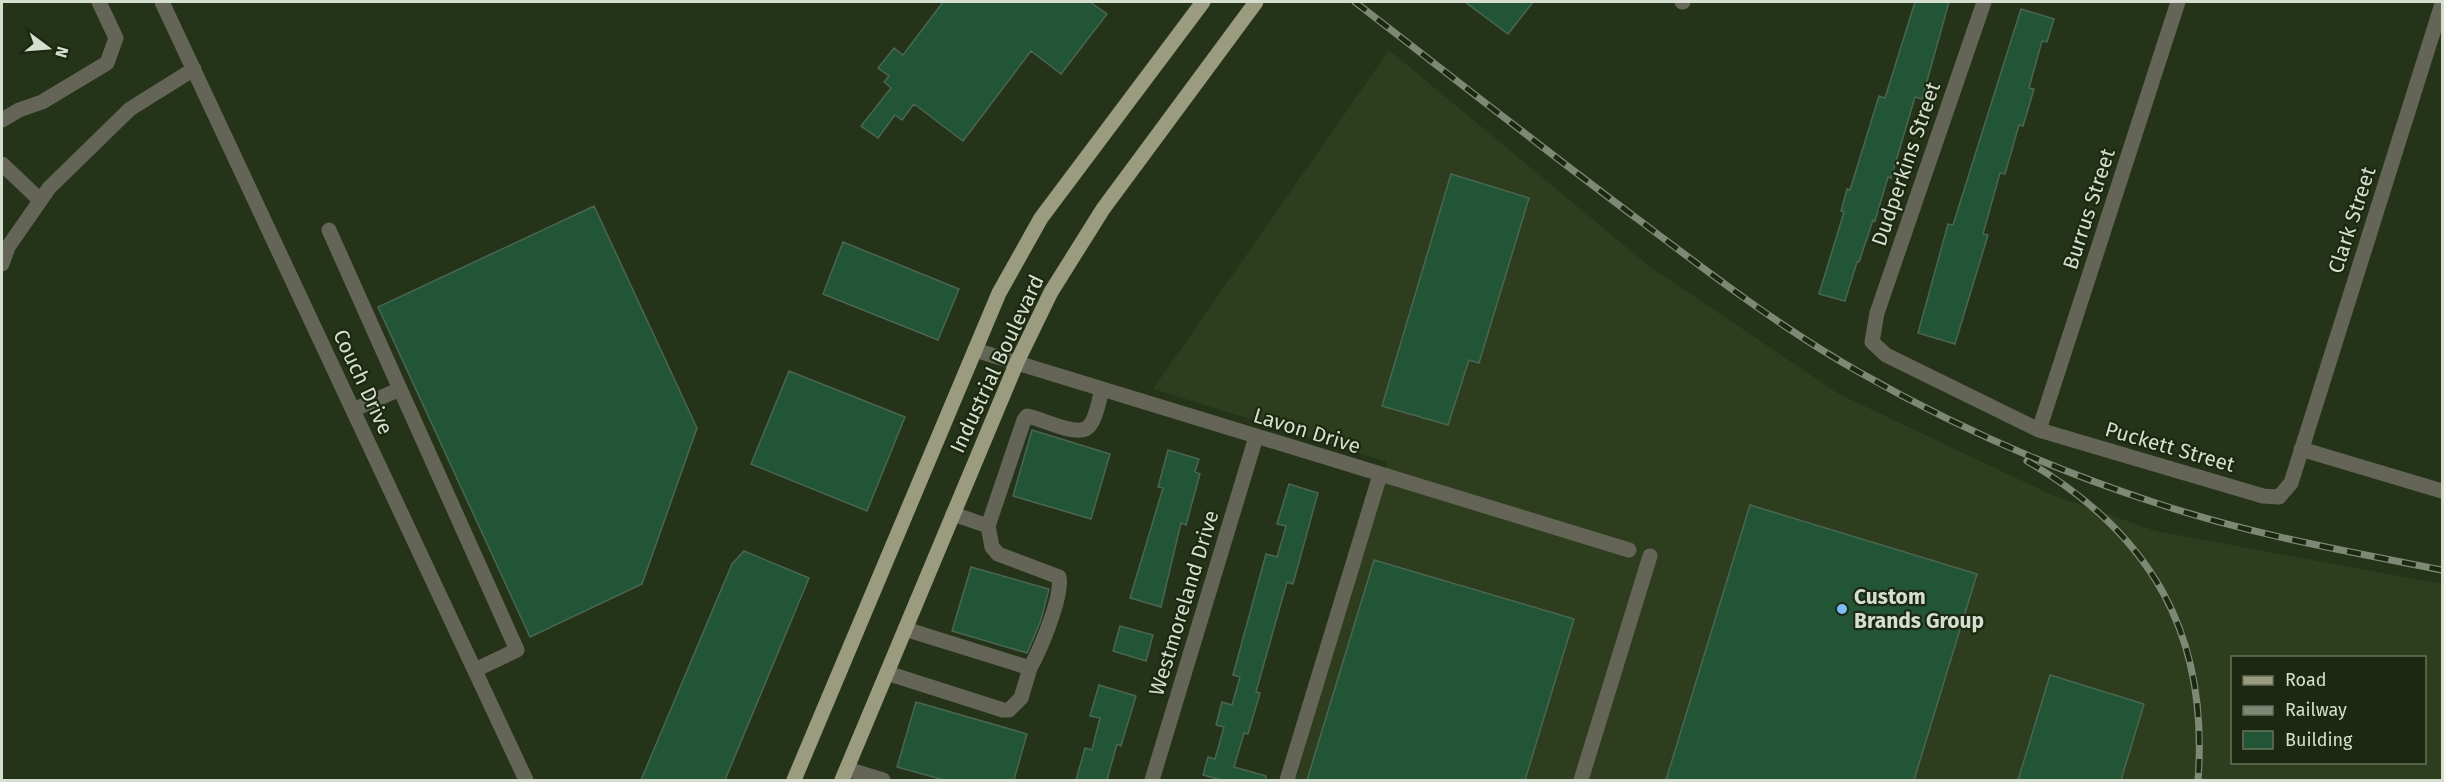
<svg xmlns="http://www.w3.org/2000/svg" width="2444" height="782" font-family="'Fira Sans',sans-serif">
<rect width="100%" height="100%" fill="#253319"/>
<!-- built -->
<path fill="#2d3d1e" fill-rule="evenodd" d="M1389 50 1649 266 1839 394 2052 495 2156 531 2442 584V780H1296L1387 462 1153 389ZM2232 658H2424V762H2232Z"/>
<!-- building -->
<path fill="#225536" stroke="#4a6653" stroke-width="1.5" d="M943 2H1090L1107 14 1061 74 1031 51 963 141 914 104 902 120 895 115 878 138 861 126 891 88 884 82 889 76 878 68 894 48 903 55Z
M1465 2H1533L1508 34Z
M1915 2H1949L1922 99 1915 97 1891 178 1888 177 1875 221 1873 220 1859 262H1857L1845 301 1819 294 1844 212 1841 211 1847 189 1850 190 1879 96 1885 98Z
M2021 9 2054 19 2047 42 2042 41 2029 88 2034 89 2023 126 2019 125 2005 174 2000 173 1983 234 1988 235 1955 344 1918 333 1948 224 1953 225Z
M1451 174 1529 198 1479 363 1469 360 1448 425 1382 406Z
M594 206 697 428 642 584 530 637 378 307Z
M843 242 959 289 938 340 823 294Z
M789 371 905 417 867 511 751 464Z
M1032 430 1110 454 1091 519 1013 496Z
M1168 450 1199 459 1195 472 1200 474 1186 525 1181 523 1161 607 1130 598 1163 488 1158 487Z
M1289 484 1318 493 1293 584 1287 582 1256 692 1260 693 1248 734 1244 733 1234 767 1266 776V780H1221L1203 775 1208 757 1215 759 1224 727 1216 725 1222 702 1232 705 1240 677 1233 675 1266 554 1277 557 1286 526 1277 524Z
M1750 505 1977 574 1914 780H1666Z
M744 551 809 578 725 780H641L732 564Z
M1374 560 1574 619 1525 780H1307Z
M971 567 1049 589 1041 620 1027 653 952 631Z
M1120 626 1153 635 1146 661 1113 651Z
M2050 675 2144 704 2121 780H2018Z
M1099 685 1136 696 1121 746 1117 744 1107 780H1076L1085 748 1092 750 1100 718 1090 716Z
M916 702 1027 734 1014 780H944L897 767Z"/>
<g fill="none" stroke-linecap="round" stroke-linejoin="round">
<!-- minor -->
<path stroke="#656557" stroke-width="15" d="M162 2 526 780
M1682 2H1683
M1984 2 1877 313 1872 342 1886 355 2039 430 2263 496 2279 497 2291 483 2442 4
M2 120 19 110 42 102 107 63 116 38 99 2
M2 164 40 200
M329 230 400 389
M2 264 8 247 49 188 130 109 194 69
M975 350 1629 550
M353 410 400 389 517 650 475 670
M2039 430 2178 2
M2301 449 2442 491
M953 514 988 526
M1030 668C1040 650 1063 596 1059 577L998 554 992 547 988 526 1024 420 1027 416C1042 418 1080 440 1090 425 1097 416 1099 400 1102 389
M887 673 1003 710H1009L1021 698 1030 668 905 629
M847 769 883 780
M1152 780 1256 437
M1287 780 1380 475
M1581 780 1650 556"/>
<!-- major -->
<path stroke="#9a9b7f" stroke-width="15" d="M794 780 999 293 1041 218 1203 2
M842 780 1017 362 1051 292 1103 209 1256 2"/>
<!-- rail casing -->
<g stroke="#7d8974" stroke-width="7">
<path id="rail" d="M1355 2C1451 76 1546 151 1643 223 1713 276 1783 329 1859 372 1952 425 2054 470 2156 503 2249 534 2346 551 2442 570
M2027 461C2152 534 2209 635 2198 780"/>
</g>
<!-- rail -->
<use href="#rail" stroke="#1c2910" stroke-width="4.5" stroke-dasharray="14" stroke-linecap="butt"/>
</g>
<!-- markers -->
<circle fill="#7cbef9" stroke="#1c2910" stroke-width="2" cx="1842" cy="609" r="6"/>
<g text-anchor="middle" dominant-baseline="central" stroke-width="4.5" stroke-linejoin="round" paint-order="stroke">
<!-- street labels -->
<g font-size="21" fill="#d6dfcf" stroke="#1c2910">
<text transform="translate(1906 164) rotate(-71)">Dudperkins Street</text>
<text transform="translate(2089 209) rotate(-72)">Burrus Street</text>
<text transform="translate(2352 220) rotate(-72)">Clark Street</text>
<text transform="translate(997 364) rotate(-65)">Industrial Boulevard</text>
<text transform="translate(363 382) rotate(65)">Couch Drive</text>
<text transform="translate(1307 431) rotate(17)">Lavon Drive</text>
<text transform="translate(2170 447) rotate(16)">Puckett Street</text>
<text transform="translate(1184 603) rotate(-73)">Westmoreland Drive</text>
</g>
<!-- poi labels -->
<g font-size="21" font-weight="bold" fill="#d6dfcf" stroke="#1c2910" text-anchor="start">
<text x="1854" y="597">Custom<tspan x="1854" dy="24">Brands Group</tspan></text>
</g>
</g>
<!-- border -->
<rect width="2444" height="782" fill="none" stroke="#d6dfcf" stroke-width="6"/>
<!-- legend -->
<rect x="2231" y="656" width="195" height="108" fill="#1c2910" stroke="#66725c" stroke-width="1.5"/>
<rect x="2243" y="676" width="30" height="9" fill="#9a9b7f" stroke="#66725c" stroke-width="1.5"/>
<text x="2285" y="686" font-size="18" fill="#d6dfcf">Road</text>
<rect x="2243" y="706" width="30" height="9" fill="#7d8974" stroke="#66725c" stroke-width="1.5"/>
<text x="2285" y="716" font-size="18" fill="#d6dfcf">Railway</text>
<rect x="2243" y="731" width="30" height="18" fill="#225536" stroke="#66725c" stroke-width="1.5"/>
<text x="2285" y="746" font-size="18" fill="#d6dfcf">Building</text>
<!-- north arrow -->
<g transform="translate(48 48) rotate(106)" stroke="#1c2910" stroke-width="4.5" paint-order="stroke">
<path d="M0-4.5L10 22L0 15L-10 22Z" fill="#d6dfcf"/>
<text y="-9" font-size="16" font-weight="bold" text-anchor="middle" fill="#d6dfcf">N</text>
</g>
</svg>
